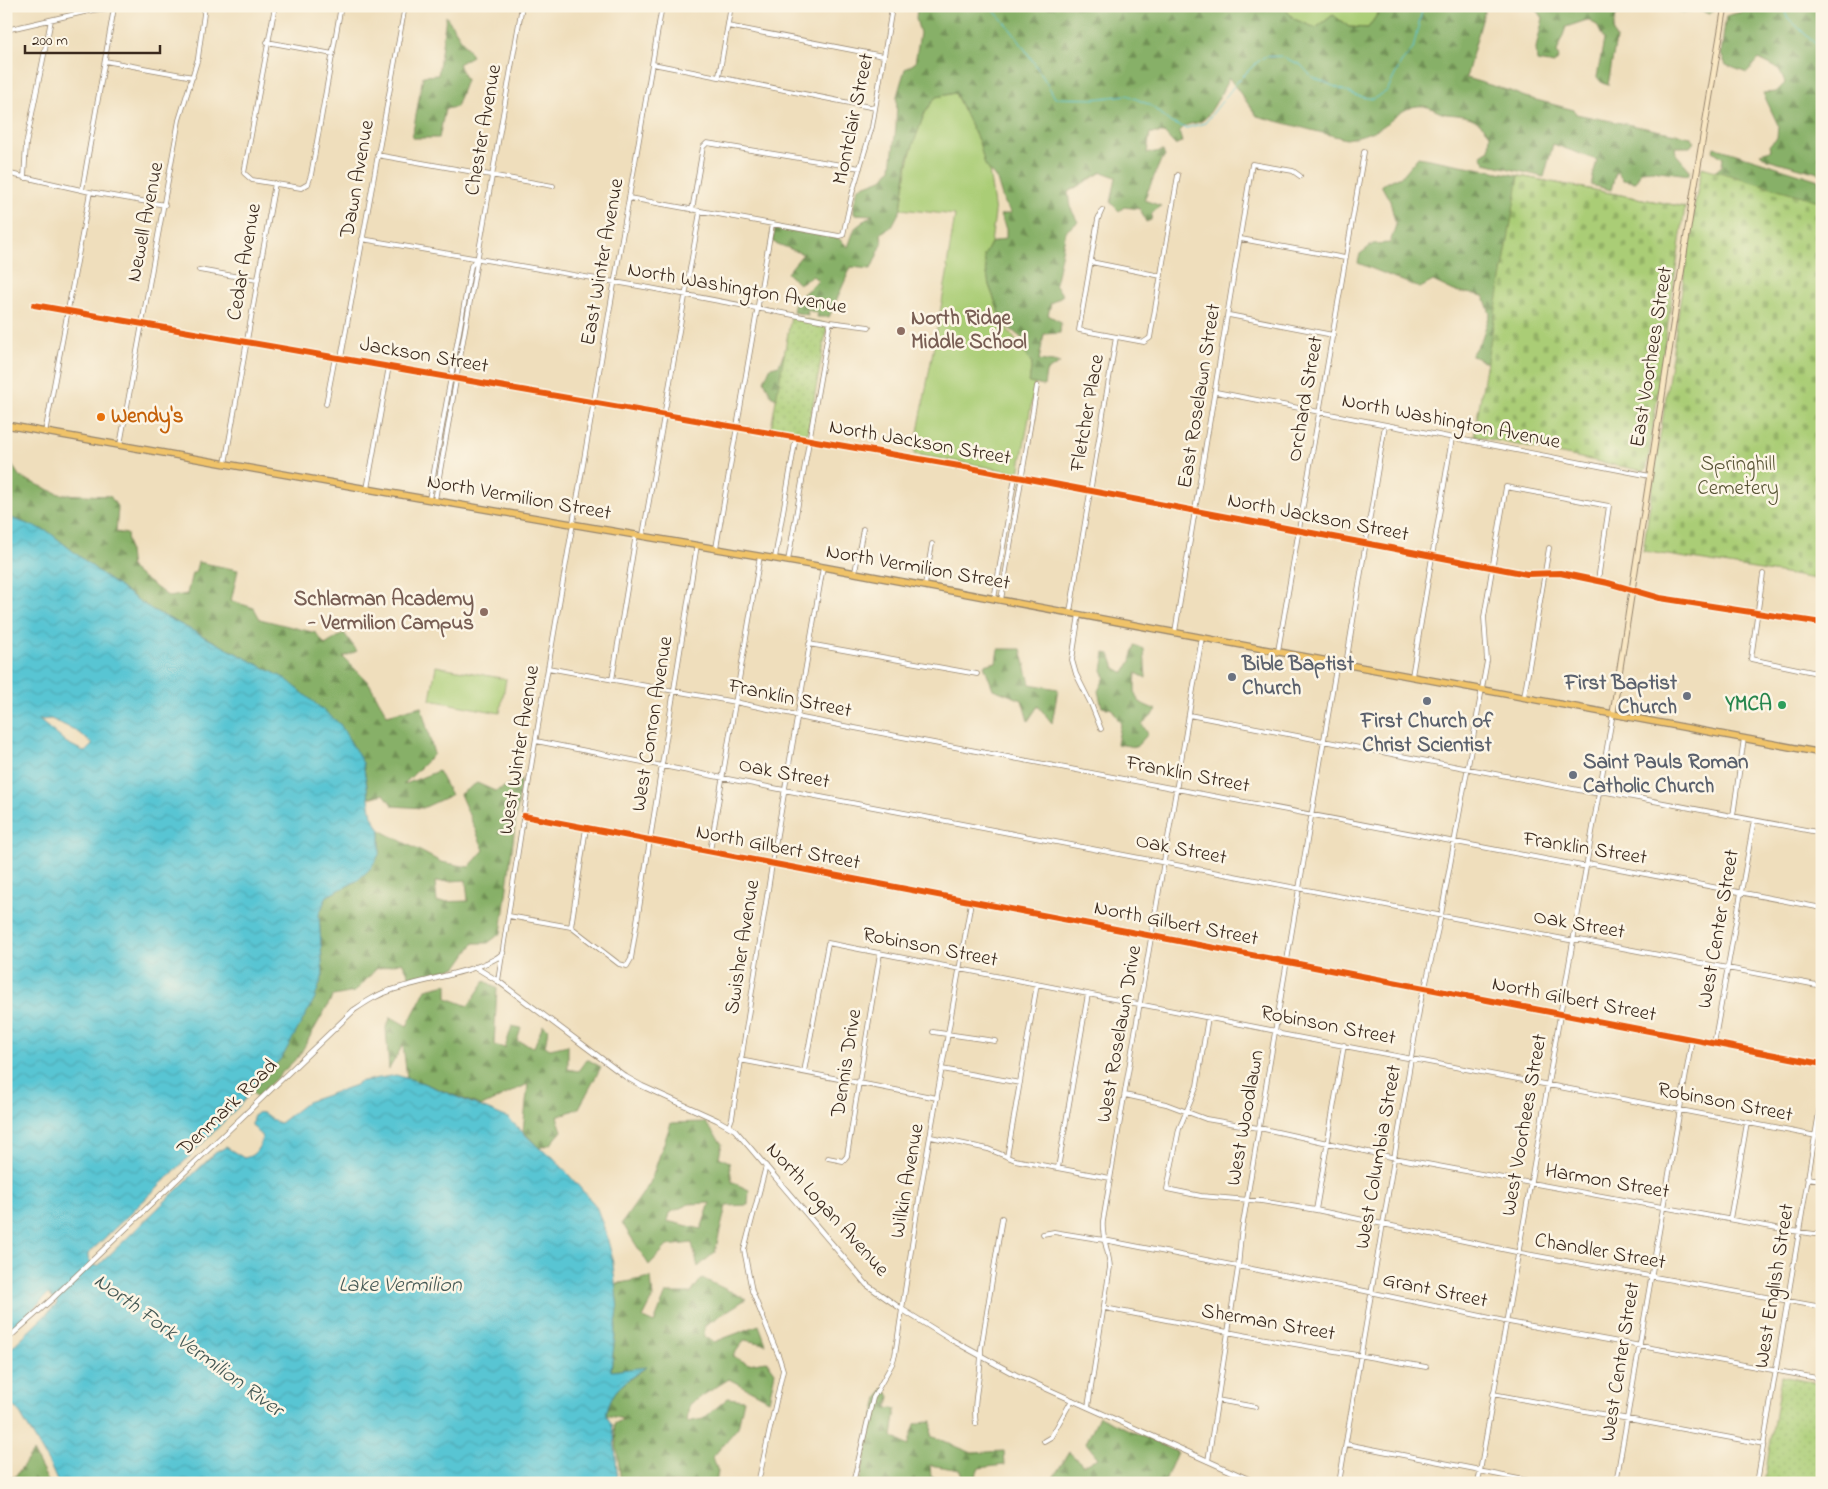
<svg xmlns="http://www.w3.org/2000/svg" width="1828" height="1489" font-family="'Indie Flower',sans-serif">
<defs>
<pattern id="forest-firs" width="22" height="20" patternUnits="userSpaceOnUse" patternTransform="scale(1.25)"><rect width="22" height="20" fill="#87b067"/><path d="M5 1l3.5 6h-7zM16 11l3.5 6h-7z" fill="#708f54"/></pattern>
<pattern id="cemetery-stones" width="16" height="16" patternUnits="userSpaceOnUse" patternTransform="scale(1.25)"><rect width="16" height="16" fill="#aacd76"/><path d="M2 7V4a2 2 0 0 1 4 0v3zM10 15v-3a2 2 0 0 1 4 0v3z" fill="#93b066"/></pattern>
<pattern id="park-dots" width="8" height="8" patternUnits="userSpaceOnUse" patternTransform="scale(1.25)"><rect width="8" height="8" fill="#aacd76"/><path d="M2 2h.1M6 6h.1" fill="none" stroke="#93b066" stroke-width="1.8" stroke-linecap="round"/></pattern>
<pattern id="water-waves" width="16" height="10" patternUnits="userSpaceOnUse" patternTransform="scale(1.25)"><rect width="16" height="10" fill="#59c5d3"/><path d="M0 5q4-4 8 0t8 0" fill="none" stroke="#4ea9b5"/></pattern>
</defs>
<rect width="100%" height="100%" fill="#fcf5e5"/>
<filter id="ink" filterUnits="userSpaceOnUse"><feTurbulence type="fractalNoise" baseFrequency=".02" numOctaves="2"/><feDisplacementMap in="SourceGraphic" scale="10" xChannelSelector="R" yChannelSelector="G"/><feConvolveMatrix kernelMatrix="1 2 1 2 8 2 1 2 1" color-interpolation-filters="sRGB"/></filter>
<filter id="wash" filterUnits="userSpaceOnUse"><feTurbulence type="fractalNoise" baseFrequency=".0096" numOctaves="4" result="noise"/><feDisplacementMap in="SourceGraphic" scale="20" xChannelSelector="R" yChannelSelector="G"/><feGaussianBlur stdDeviation="1.12" result="paint"/><feColorMatrix in="noise" values="0 0 0 0 0 0 0 0 0 0 0 0 0 0 0 0 0 1.4 0 .05"/><feComposite in="paint" operator="in"/></filter>
<g filter="url(#wash)">
<rect width="100%" height="100%" fill="#efdebc"/>
<!-- grass -->
<path fill="#aacd76" stroke="#727c4a" d="M1283 6H1377L1379 12 1368 28 1349 27 1333 15 1316 28 1294 19Z
M955 93 979 142 989 170 995 213 991 243 984 256 989 285 1003 323 1032 363 1029 383 1035 384 1019 473 914 454 948 269 947 266 955 215 901 209C907 168 911 131 935 97Z
M436 666 506 679 500 713 430 700Z"/>
<!-- forest -->
<path fill="url(#forest-firs)" stroke="#616d42" fill-rule="evenodd" d="M917 6H1283L1294 19 1316 28 1333 15 1349 27 1368 28 1379 12 1377 6H1486L1466 78 1510 91 1525 97 1574 110 1576 114 1691 137 1694 142 1690 147H1675L1676 154 1689 169V175L1652 170 1641 171 1636 182 1623 180 1616 171 1611 190 1591 185 1597 160 1553 144 1544 177 1485 163 1481 155 1489 150 1490 134C1476 116 1468 116 1446 114 1438 113 1432 107 1424 106 1404 104 1394 120 1380 128 1369 133 1358 137 1346 139L1257 116 1229 78C1224 87 1211 115 1203 120 1194 126 1189 120 1179 132L1182 142 1175 145 1164 133H1150L1147 153 1163 151 1165 157 1161 160 1144 200 1161 206 1152 213 1151 220 1146 222 1140 209 1124 207 1119 211 1111 203 1116 177 1102 172 1068 192 1070 207 1078 222 1066 231 1055 285 1063 295 1051 303 1048 315 1061 322 1060 333 1044 334 1039 360 1060 363 1046 372 1044 386 1029 383 1032 363 1023 351 1029 344 1003 323 989 285 984 256 991 243 1006 238V229L1000 215 1011 213 1004 203 997 180 985 165 979 142 955 93 936 97 925 112 908 159 901 209 892 226 881 233 882 244 871 269 851 267 829 317H817L818 313 807 310 808 315 793 312 795 301 818 281 813 276 799 284 787 273 803 254 773 242 775 228 838 238 848 247 855 228 872 215 854 214V204L858 188 884 178 891 168 896 127 897 96 905 69 915 63 920 33 916 19Z
M1618 6 1613 31 1616 39 1608 85 1602 83 1597 77 1604 40 1597 25 1587 20 1566 27 1557 52 1559 58 1554 64 1537 61 1536 48 1543 18 1535 7Z
M1658 6H1717L1710 14 1697 10 1683 12Z
M1744 6H1800L1802 9 1808 6H1818L1822 23V174L1767 159 1760 153 1771 150 1770 144 1777 138 1778 125 1763 93 1776 92 1785 83 1779 69 1759 59 1747 73 1726 65 1721 54 1726 16 1741 12Z
M446 16 472 56 458 64 466 80 456 107 445 109 439 138H412L423 76 438 75Z
M1714 147 1822 181V216L1716 171 1722 166 1723 158 1713 151Z
M1418 157 1685 207 1505 361 1484 362 1471 355 1482 338 1490 314 1484 296 1454 291 1433 281 1420 288 1358 263 1360 254 1373 244 1390 243 1396 225 1390 201 1381 185 1403 175Z
M784 353 794 409 771 395 764 380 771 367 779 365Z
M6 462H10L20 477 59 494 110 496 118 508 116 532 127 534 131 569 169 597 187 594 192 573H195L198 562 238 570 231 601 254 608 260 619 316 633 325 645 344 633 357 651 343 657 369 683 387 715 421 706 434 754 403 785 438 771 451 795 423 808 393 806 384 794 369 798 363 763 286 679 149 608 104 576 49 532 6 516Z
M1135 645 1144 649 1146 678 1136 673C1134 699 1133 701 1157 710L1142 724 1148 734 1136 747 1117 744 1121 724 1112 709 1102 707 1098 691 1105 677 1102 670 1105 653 1110 654 1115 668 1124 673 1131 661Z
M998 649H1021L1030 684 1058 689 1052 723 1038 706 1028 721 1022 700 993 689 984 665 996 662Z
M521 780 501 933 488 943H474L457 967 411 979 402 962 376 969 355 992 333 996 299 1056 257 1097 252 1091 283 1056 323 975 319 915 327 896 357 881 380 853V830L441 862 469 867 484 850 460 794 477 783 495 791ZM466 880 468 901 437 902 435 882Z
M485 981 497 988 494 1045 505 1048 512 1026 521 1028 517 1041 534 1047 543 1025 548 1029 545 1046 550 1049 568 1045V1069L578 1071 587 1059 601 1067 579 1108 557 1117 562 1131 551 1144 539 1148 523 1131 528 1084 482 1106 423 1083 407 1078 403 1045 389 1069 386 1028 391 1017 407 1026 426 989 447 984V998L468 1006Z
M705 1122 722 1144 719 1157 729 1162 732 1182 749 1190 748 1205 726 1206 715 1252 698 1267 692 1243 667 1246 649 1265 622 1223 650 1183 671 1123ZM710 1203 701 1229 667 1221 669 1213 689 1204Z
M651 1277 653 1298 643 1318 654 1323 666 1293H691L702 1278 746 1299 705 1325 704 1337 714 1342 759 1325 766 1344 744 1340 733 1356 748 1364 767 1361 775 1372 769 1400 729 1379 689 1404 687 1422 703 1419 728 1398 744 1400 738 1427 713 1457 718 1472 716 1483H621L614 1424 623 1419 606 1415C610 1389 625 1383 645 1368L611 1371 618 1309 615 1284Z
M885 1387 890 1397 887 1408 896 1409 892 1436 908 1446 915 1424 932 1421 931 1436 972 1453 1004 1451 1005 1465 979 1468 973 1483H964L960 1470 930 1465 931 1477 944 1481 941 1483H859L878 1398Z
M1099 1416 1177 1452 1164 1483H1105L1075 1477 1071 1483H1050L1069 1452 1083 1465 1098 1458 1086 1443Z
M33 1452 49 1483H6V1474L14 1478Z"/>
<!-- cemetery -->
<path fill="url(#cemetery-stones)" stroke="#727c4a" d="M1702 167 1822 202V580L1643 551 1694 208Z
M1519 176 1685 207 1647 468 1644 471 1474 436Z"/>
<!-- park -->
<path fill="url(#park-dots)" stroke="#727c4a" d="M791 316 823 323 827 327 808 432 805 434 771 428Z
M1781 1376 1822 1384V1483H1764Z"/>
<!-- water -->
<path fill="url(#water-waves)" stroke="#4a7878" fill-rule="evenodd" d="M6 516 49 532 104 576 149 608 286 679 340 724 363 763 372 816 380 830V853L371 868 357 881 327 896 319 915 323 975 315 998 283 1056 238 1107 187 1159 88 1254V1258L94 1266H98L215 1153 226 1147 244 1158C255 1156 260 1148 262 1137L252 1125C253 1105 266 1113 275 1122L280 1123 307 1102 356 1085 358 1082 396 1075 423 1083 508 1118 539 1148 553 1157 596 1206 606 1233 612 1256 618 1309 611 1371 646 1367C625 1382 611 1389 606 1415L612 1425 614 1435 618 1483H58L50 1465 18 1410 6 1403V1353L56 1305 57 1302 48 1294 6 1336ZM51 719 75 730 93 744 85 752 67 743 39 720Z"/>
<g fill="none" stroke-linecap="round" stroke-linejoin="round">
<!-- stream -->
<path stroke="#59c5d3" stroke-width="1" d="M987 6C1006 16 1044 77 1055 98L1094 99 1127 95 1150 105 1171 123 1186 128 1205 123 1238 81 1255 64 1264 57 1280 56 1301 65 1312 77 1357 96 1373 99 1387 91 1401 63 1413 49 1423 6
M1783 6 1787 17 1822 50"/>
</g>
</g>
<g filter="url(#ink)">
<g fill="none" stroke-linecap="round" stroke-linejoin="round">
<!-- minor casing -->
<g stroke="#95846d" stroke-width="5.5">
<path id="minor" d="M275 6 244 173 252 180 301 188 308 184 311 175 341 6
M728 26 883 56
M6 30 93 10 125 6
M267 42 333 54
M105 61 193 77
M653 64 875 108
M719 76 731 6
M377 155 553 186
M6 173 90 192 165 205
M24 178 26 144 51 20
M82 190 114 8
M629 198 839 236 843 235 852 194 872 127 892 8
M692 210 703 147 707 143 860 168
M1102 210 1098 219 1079 330 1144 342 1150 338 1178 175
M362 239 650 288 830 322 869 327
M1241 239 1345 258
M1091 262 1161 276
M199 270 257 280
M34 305 965 467 1527 574 1560 573 1608 583 1660 598 1822 623
M1229 315 1333 335
M341 358 405 6
M1216 392 1650 476
M326 404 335 357
M45 433 90 192
M120 445 179 120 198 58 205 6
M225 464 275 183
M367 489 389 366
M429 499 471 266 476 259
M435 500 522 6
M643 535 700 212
M716 548 772 224
M775 558 796 437
M788 561 830 322
M855 572 863 529
M1763 574 1751 659 1822 674
M925 585 932 544
M994 599 1015 477
M1001 600 1037 386
M1070 612 1116 337
M1079 614 1072 660 1076 674 1091 704 1101 729
M1175 632 1252 164 1293 171 1300 176
M809 644 977 674
M1278 651 1364 152
M1346 664 1385 425
M548 668 735 702 792 714 802 718 1582 866 1593 864 1822 908
M1412 676 1452 438
M612 680 636 534
M1524 697 1549 548
M1189 715 1594 793 1606 792 1822 833
M536 741 784 790 1569 940H1580L1822 986
M524 816 1822 1064
M1733 816 1744 738
M710 851 760 556
M509 916 571 927 619 964 627 966 631 959 697 545
M571 927 586 828
M498 981 532 761 662 6
M1208 1017 1197 1086 1179 1129 1167 1189 1201 1196 1261 1201 1316 1210 1521 1253 1822 1307
M933 1032 995 1041
M1714 1044 1754 820
M740 1060 937 1098
M942 1069 1020 1083
M804 1072 828 943 1276 1031 1281 1034 1822 1137
M1125 1095 1166 1104 1206 1119 1264 1129 1400 1159 1793 1231 1822 1235
M729 1126 732 1118 773 858 823 567
M931 1137 988 1149 1015 1160 1110 1178
M1007 1157 1037 984
M828 1158 843 1161 847 1156 880 953
M1058 1168 1088 994
M1807 1178 1822 1180
M1316 1210 1344 1045
M1730 1219 1747 1123
M1043 1234 1054 1232 1104 1240 1360 1290 1509 1322 1822 1379
M1105 1308 1243 1335 1426 1367
M1493 1394 1764 1444
M1217 1400 1256 1407
M1088 1407 1110 1267C1109 1251 1101 1237 1103 1221L1202 637
M976 1424C972 1399 982 1375 981 1349L1002 1218
M1044 1441 1051 1437 1072 1400
M1346 1444 1475 1469 1484 1472 1540 1483
M1208 1461 1238 1268 1241 1235 1337 662
M758 1483 783 1370 779 1357 752 1291 744 1250 766 1166
M853 1483 873 1398 892 1364 895 1355 919 1199 971 902
M1339 1483 1422 994 1426 983 1441 915 1487 661 1484 617 1506 487 1609 506 1598 580
M1478 1483 1613 713
M1616 1483 1692 1039
M1757 1483 1822 1094"/>
</g>
<!-- tertiary casing -->
<g stroke="#95846d" stroke-width="6">
<path id="tertiary" d="M475 967 498 981 626 1077 642 1086 717 1120 735 1130 867 1285 903 1310 950 1339 1016 1375 1257 1483
M6 1340 52 1299 354 1010C366 1002 378 994 392 990 417 981 487 970 503 953"/>
</g>
<!-- secondary casing -->
<g stroke="#95846d" stroke-width="7">
<path id="secondary" d="M1613 713 1693 196 1725 6"/>
</g>
<!-- primary casing -->
<g stroke="#95846d" stroke-width="8">
<path id="primary" d="M6 425 367 489 823 567 1822 753"/>
</g>
<!-- minor -->
<use href="#minor" stroke="#fff" stroke-width="4"/>
<!-- tertiary -->
<use href="#tertiary" stroke="#fff" stroke-width="4.5"/>
<!-- secondary -->
<use href="#secondary" stroke="#f9e7c3" stroke-width="5"/>
<!-- primary -->
<use href="#primary" stroke="#f0c369" stroke-width="5.5"/>
<!-- cycleway casing -->
<g stroke="#fcf5e5" stroke-width="9">
<path id="cycleway" d="M34 305 965 467 1527 574 1560 573 1608 583 1660 598 1822 623
M524 816 1822 1064"/>
</g>
<!-- cycleway -->
<use href="#cycleway" stroke="#e8590c" stroke-width="6"/>
</g>
</g>
<!-- markers -->
<g fill="#8d6e63" stroke="#fcf5e5" stroke-width="2">
<circle cx="901" cy="331" r="5"/>
<circle cx="484" cy="612" r="5"/>
</g>
<circle fill="#e8710a" stroke="#fcf5e5" stroke-width="2" cx="101" cy="417" r="5"/>
<g fill="#6b7280" stroke="#fcf5e5" stroke-width="2">
<circle cx="1232" cy="677" r="5"/>
<circle cx="1687" cy="696" r="5"/>
<circle cx="1427" cy="701" r="5"/>
<circle cx="1573" cy="775" r="5"/>
</g>
<circle fill="#2e9e5b" stroke="#fcf5e5" stroke-width="2" cx="1782" cy="705" r="5"/>
<g text-anchor="middle" dominant-baseline="central" stroke-width="5" stroke-linejoin="round" paint-order="stroke">
<!-- street labels -->
<g font-size="21" fill="#3b2a1e" stroke="#fcf5e5">
<text transform="translate(854 119) rotate(-78)">Montclair Street</text>
<text transform="translate(484 130) rotate(-80)">Chester Avenue</text>
<text transform="translate(358 179) rotate(-80)">Dawn Avenue</text>
<text transform="translate(146 222) rotate(-79)">Newell Avenue</text>
<text transform="translate(245 262) rotate(-80)">Cedar Avenue</text>
<text transform="translate(603 262) rotate(-80)">East Winter Avenue</text>
<text transform="translate(737 289) rotate(10)">North Washington Avenue</text>
<text transform="translate(424 356) rotate(10)">Jackson Street</text>
<text transform="translate(1652 357) rotate(-81)">East Voorhees Street</text>
<text transform="translate(1200 396) rotate(-81)">East Roselawn Street</text>
<text transform="translate(1306 399) rotate(-80)">Orchard Street</text>
<text transform="translate(1088 413) rotate(-80)">Fletcher Place</text>
<text transform="translate(1451 422) rotate(11)">North Washington Avenue</text>
<text transform="translate(920 443) rotate(10)">North Jackson Street</text>
<text transform="translate(519 498) rotate(10)">North Vermilion Street</text>
<text transform="translate(1318 518) rotate(11)">North Jackson Street</text>
<text transform="translate(918 568) rotate(10)">North Vermilion Street</text>
<text transform="translate(790 699) rotate(12)">Franklin Street</text>
<text transform="translate(653 724) rotate(-81)">West Conron Avenue</text>
<text transform="translate(520 750) rotate(-81)">West Winter Avenue</text>
<text transform="translate(784 774) rotate(11)">Oak Street</text>
<text transform="translate(1188 775) rotate(11)">Franklin Street</text>
<text transform="translate(778 848) rotate(11)">North Gilbert Street</text>
<text transform="translate(1585 849) rotate(9)">Franklin Street</text>
<text transform="translate(1181 850) rotate(11)">Oak Street</text>
<text transform="translate(1176 924) rotate(11)">North Gilbert Street</text>
<text transform="translate(1579 925) rotate(10)">Oak Street</text>
<text transform="translate(1719 929) rotate(-80)">West Center Street</text>
<text transform="translate(743 947) rotate(-81)">Swisher Avenue</text>
<text transform="translate(930 948) rotate(11)">Robinson Street</text>
<text transform="translate(1574 1000) rotate(11)">North Gilbert Street</text>
<text transform="translate(1328 1026) rotate(11)">Robinson Street</text>
<text transform="translate(1120 1034) rotate(-80)">West Roselawn Drive</text>
<text transform="translate(847 1063) rotate(-81)">Dennis Drive</text>
<text transform="translate(1725 1103) rotate(11)">Robinson Street</text>
<text transform="translate(228 1108) rotate(-44)">Denmark Road</text>
<text transform="translate(1246 1118) rotate(-80)">West Woodlawn</text>
<text transform="translate(1525 1125) rotate(-80)">West Voorhees Street</text>
<text transform="translate(1379 1157) rotate(-80)">West Columbia Street</text>
<text transform="translate(908 1181) rotate(-80)">Wilkin Avenue</text>
<text transform="translate(1607 1182) rotate(10)">Harmon Street</text>
<text transform="translate(827 1210) rotate(48)">North Logan Avenue</text>
<text transform="translate(1600 1252) rotate(10)">Chandler Street</text>
<text transform="translate(1775 1286) rotate(-81)">West English Street</text>
<text transform="translate(1435 1291) rotate(12)">Grant Street</text>
<text transform="translate(1268 1323) rotate(10)">Sherman Street</text>
<text transform="translate(1621 1362) rotate(-81)">West Center Street</text>
</g>
<!-- education labels -->
<g font-size="21" font-weight="bold" fill="#785e54" stroke="#fcf5e5" text-anchor="start">
<text x="911" y="319">North Ridge<tspan x="911" dy="24">Middle School</tspan></text>
<text x="474" y="600" text-anchor="end">Schlarman Academy<tspan x="474" dy="24">- Vermilion Campus</tspan></text>
</g>
<!-- food labels -->
<g font-size="21" font-weight="bold" fill="#c56008" stroke="#fcf5e5" text-anchor="start">
<text x="111" y="417">Wendy's</text>
</g>
<!-- park labels -->
<g font-size="21" fill="#575334" stroke="#fcf5e5">
<text x="1738" y="465">Springhill<tspan x="1738" dy="24">Cemetery</tspan></text>
</g>
<!-- worship labels -->
<g font-size="21" font-weight="bold" fill="#5b616d" stroke="#fcf5e5" text-anchor="start">
<text x="1242" y="665">Bible Baptist<tspan x="1242" dy="24">Church</tspan></text>
<text x="1677" y="684" text-anchor="end">First Baptist<tspan x="1677" dy="24">Church</tspan></text>
<text x="1427" y="722" text-anchor="middle">First Church of<tspan x="1427" dy="24">Christ Scientist</tspan></text>
<text x="1583" y="763">Saint Pauls Roman<tspan x="1583" dy="24">Catholic Church</tspan></text>
</g>
<!-- leisure labels -->
<g font-size="21" font-weight="bold" fill="#27864d" stroke="#fcf5e5" text-anchor="end">
<text x="1772" y="705">YMCA</text>
</g>
<!-- water labels -->
<g font-size="22" font-style="italic" fill="#445854" stroke="#fcf5e5">
<text x="400" y="1286">Lake Vermilion</text>
<text transform="translate(188 1346) rotate(36)">North Fork Vermilion River</text>
</g>
</g>
<!-- margin -->
<rect width="1828" height="1489" fill="none" stroke="#fcf5e5" stroke-width="25"/>
<!-- scale -->
<path d="M25 45v8h135v-8" fill="none" stroke="#3b2a1e" stroke-width="2.5"/>
<text x="32" y="45" font-size="15" fill="#3b2a1e" stroke="#fcf5e5" stroke-width="4" paint-order="stroke">200 m</text>
</svg>
